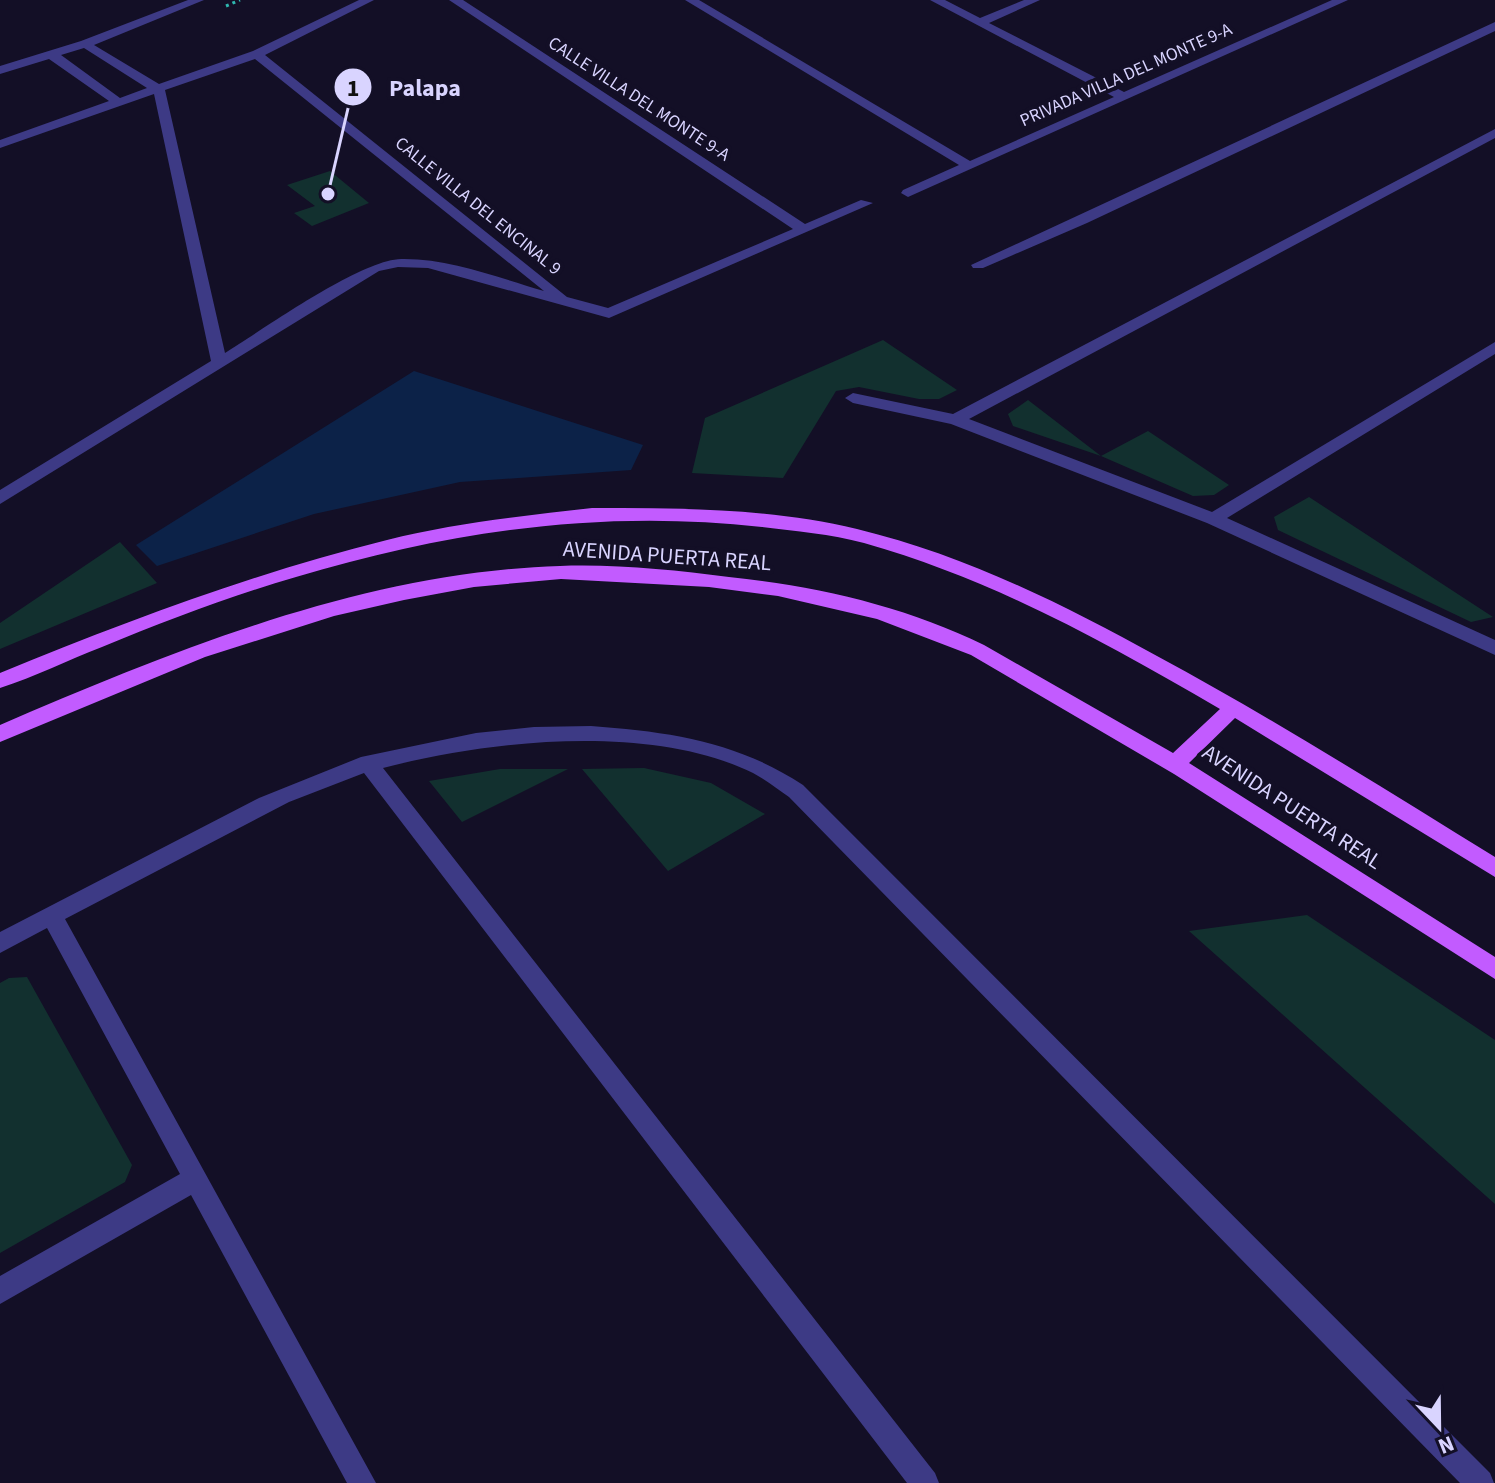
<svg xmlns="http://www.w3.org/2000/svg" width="1495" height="1483" font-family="'Source Sans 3',sans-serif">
<rect width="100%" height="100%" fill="#130f26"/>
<!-- green -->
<path fill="#12302f" d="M330 171 369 203 312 226 294 213 315 206 287 185Z
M883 340 957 390 939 399H919L859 387 836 391 783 478 692 473 705 418Z
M1028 400 1101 456 1148 431 1229 485 1214 495 1193 496 1101 456 1013 426 1008 414Z
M1309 497 1493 617 1471 622 1278 530 1274 517Z
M120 542 157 583 0 649V623Z
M644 768 711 783 765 814 668 871 582 769Z
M500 769H568L462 822 429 781Z
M1307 915 1495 1040V1204L1189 931Z
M27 977 132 1165 125 1182 0 1253V983L9 978Z"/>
<!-- water -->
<path fill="#0c2248" d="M414 371 643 445 631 470 460 482 314 514 157 566 136 545Z"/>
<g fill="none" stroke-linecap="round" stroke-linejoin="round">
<!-- path -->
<path stroke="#2fb8b0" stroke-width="3" stroke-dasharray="3 4" stroke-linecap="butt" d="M226 6 240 0"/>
<!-- minor -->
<path fill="#3d3a85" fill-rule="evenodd" d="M188 0H204L94 45 159 84 253 51 359 0H374L265 55 567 297 608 308 793 229 449 0H463L805 224 861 200 873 203 609 318 428 268 398 267 379 271 0 504V490L211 361 154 94 0 148V140L109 101 49 59 0 74V66L81 41ZM84 48 147 88 120 98 61 55ZM255 59 544 291C499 278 449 258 401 259 360 260 264 329 225 353L165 90Z
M685 0H699L970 161 1114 97 930 0H945L980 18 1024 0H1040L989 23 1124 92 1332 0H1348L908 197 901 193 903 190 959 165Z
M1495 22V31L1087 223 983 268H973L971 265Z
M1495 129V138L969 419 1212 512 1495 342V354L1227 518 1495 640V655L1207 523 951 424 853 403 845 398 853 393 953 414Z
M591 726C670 732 736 741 803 785L1490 1473 1494 1483H1460L789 797C777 789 766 780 753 773 651 723 490 740 383 768L935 1473 939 1483H907L364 773 289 802 65 919 376 1483H347L191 1195 0 1304V1276L180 1174 47 928 0 953V932L259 798 361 757 476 733 534 727Z"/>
<!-- major -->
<path fill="#c25bff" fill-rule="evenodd" d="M592 508C680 508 770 508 857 529 964 555 1061 603 1157 656 1272 718 1383 788 1495 857V877L1235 718 1189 763 1495 957V979L1174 774 971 655 877 619 778 596 709 587 561 579 474 587 404 600 334 616 205 657 0 742V725C176 649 366 572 560 566 616 564 673 570 729 577 816 586 905 606 984 645L1173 753 1220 709C1103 641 994 580 864 543 831 534 795 531 762 527 601 509 451 531 296 577 230 596 165 621 102 647 68 660 35 677 0 688V673C127 621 254 573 387 540 454 523 523 516 592 508Z"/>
</g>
<g text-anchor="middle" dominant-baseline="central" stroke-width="8" stroke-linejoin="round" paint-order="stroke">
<!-- far-street labels -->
<g font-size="18" fill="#d9d4ff" stroke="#130f26">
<text transform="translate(1126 75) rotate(-24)">PRIVADA VILLA DEL MONTE 9-A</text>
<text transform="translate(639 99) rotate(33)">CALLE VILLA DEL MONTE 9-A</text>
<text transform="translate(478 206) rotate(39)">CALLE VILLA DEL ENCINAL 9</text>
</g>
<!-- street labels -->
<g font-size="22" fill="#d9d4ff" stroke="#130f26">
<text transform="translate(667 556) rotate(4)">AVENIDA PUERTA REAL</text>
<text transform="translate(1292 807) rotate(33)">AVENIDA PUERTA REAL</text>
</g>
</g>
<!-- callouts -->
<path fill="none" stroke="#d9d4ff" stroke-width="3" d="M328 194L353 87"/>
<g fill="#d9d4ff" stroke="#130f26" stroke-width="3">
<circle cx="328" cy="194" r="8"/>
<circle cx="353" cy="87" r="20"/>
</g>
<g font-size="24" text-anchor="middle" font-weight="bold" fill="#111">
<text x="353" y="96">1</text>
</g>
<g font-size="24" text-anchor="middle" font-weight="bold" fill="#d9d4ff" stroke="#130f26" stroke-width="8" stroke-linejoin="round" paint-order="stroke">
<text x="425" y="96">Palapa</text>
</g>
<!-- north arrow -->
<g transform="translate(1439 1427) rotate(158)" stroke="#130f26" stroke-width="6" paint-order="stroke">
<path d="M0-6L14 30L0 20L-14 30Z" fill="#d9d4ff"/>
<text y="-12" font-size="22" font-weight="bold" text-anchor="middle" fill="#d9d4ff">N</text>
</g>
</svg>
